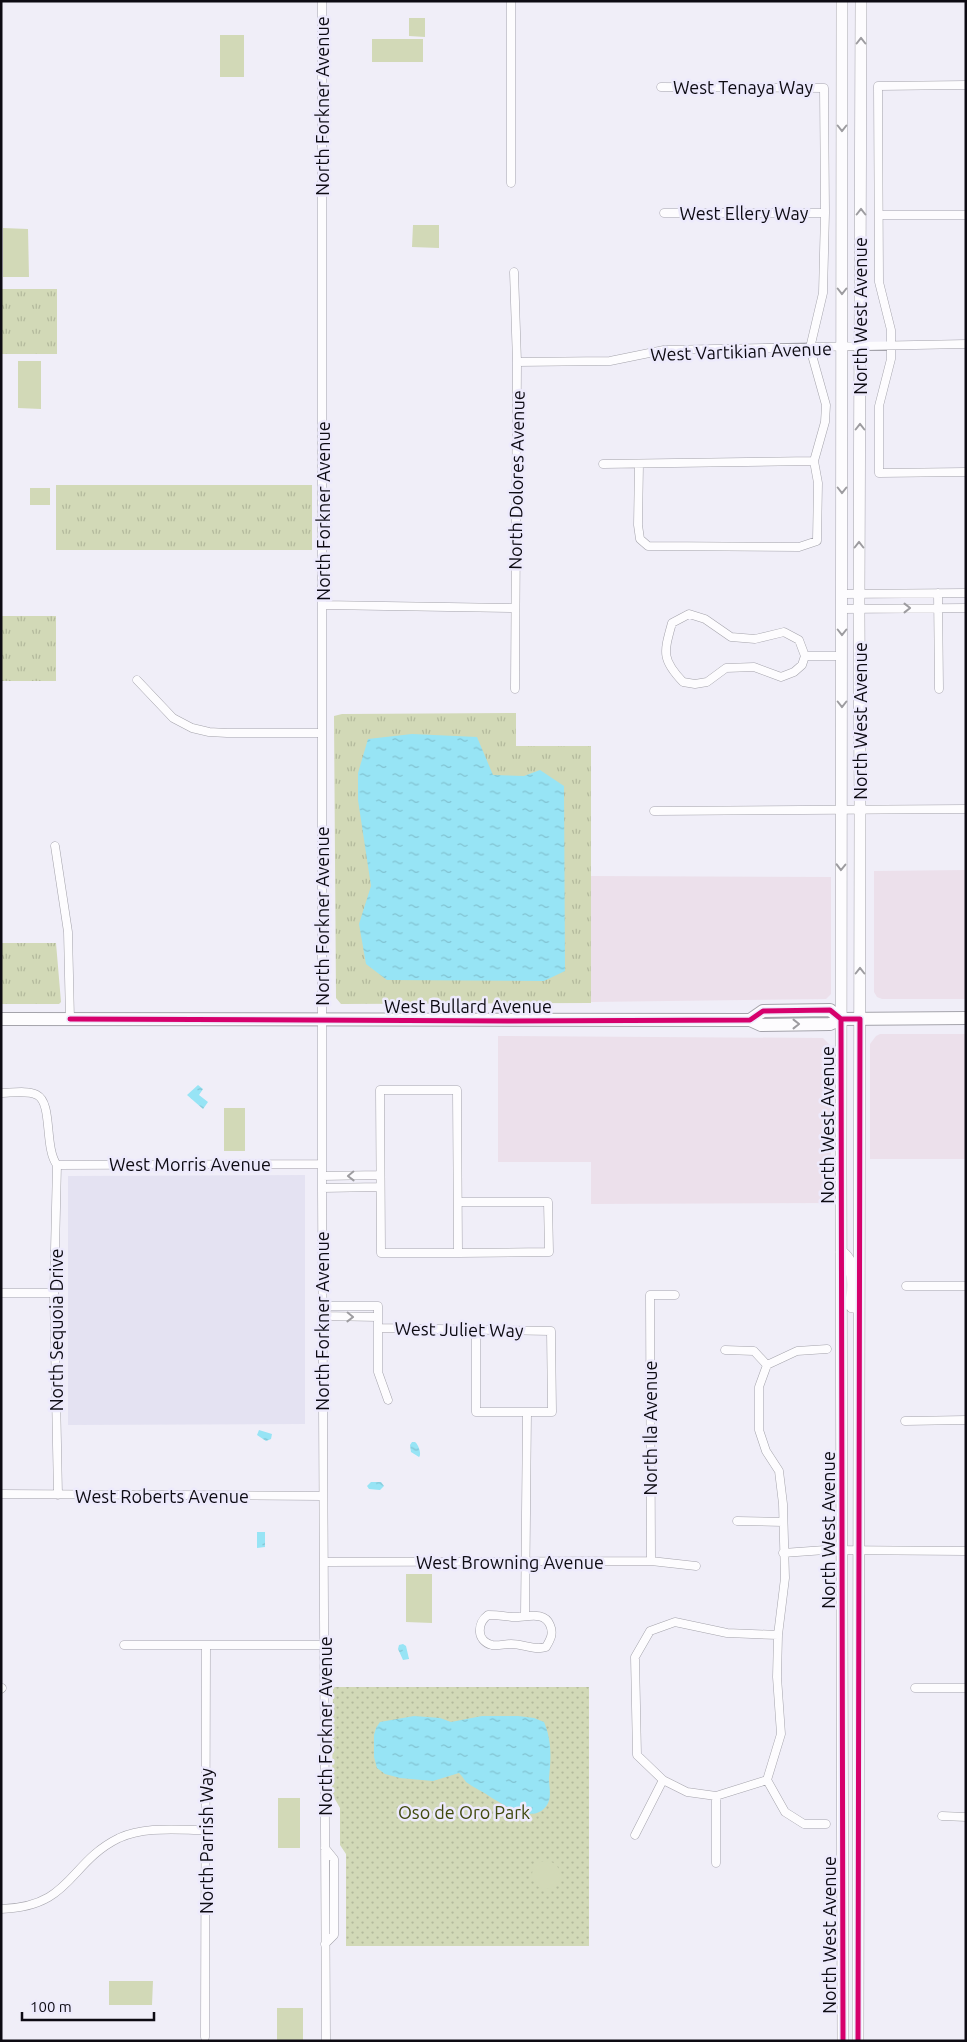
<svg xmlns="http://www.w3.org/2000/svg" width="967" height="2042" font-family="Ubuntu,sans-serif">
<defs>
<pattern id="grass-tufts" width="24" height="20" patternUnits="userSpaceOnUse" patternTransform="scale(1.25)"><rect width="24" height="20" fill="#d2d9b7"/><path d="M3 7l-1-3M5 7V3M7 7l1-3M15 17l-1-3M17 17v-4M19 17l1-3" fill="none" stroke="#b3b99c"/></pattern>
<pattern id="park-dots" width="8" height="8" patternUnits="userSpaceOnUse" patternTransform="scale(1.25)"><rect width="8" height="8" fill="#d2d9b7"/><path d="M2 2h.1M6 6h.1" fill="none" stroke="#b3b99c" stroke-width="1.8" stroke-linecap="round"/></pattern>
<pattern id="water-ripples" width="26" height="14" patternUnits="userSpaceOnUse" patternTransform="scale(1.25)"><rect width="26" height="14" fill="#97e4f5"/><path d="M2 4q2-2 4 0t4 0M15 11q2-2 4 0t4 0" fill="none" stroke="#81c2d1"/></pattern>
</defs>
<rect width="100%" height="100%" fill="#f0eef8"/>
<!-- commercial -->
<path fill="#ece0eb" d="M966 870V999H882L877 997 874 992V871Z
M591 876 831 877V994L826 999 591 1002Z
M880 1034H966V1159H870V1044L876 1036Z
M498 1036 823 1038 831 1046V1203L591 1204V1162H498Z"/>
<!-- education -->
<path fill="#e4e2f2" d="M305 1175V1424L68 1425V1176Z"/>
<!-- grass -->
<path fill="url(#grass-tufts)" d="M1 289H57V354H1Z
M56 485H312V550H56Z
M1 616H56V681H1Z
M516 713V746H591V1003L341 1004 336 998 334 716 342 714Z
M1 943H56L61 1002 59 1004H1Z"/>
<!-- park -->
<path fill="url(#park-dots)" d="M333 1687H589V1946H346V1854L340 1845V1808L332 1794Z"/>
<!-- garden -->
<path fill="#d2d9b7" d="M409 18H425V37L409 36Z
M220 35H244V77H220Z
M372 39H423V62H372Z
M413 225H439V248L412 247Z
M3 228 28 229 29 277H3Z
M18 361H41V409L18 408Z
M30 488H50V505H30Z
M224 1108H245V1151H224Z
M406 1574H432V1623L406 1622Z
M278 1798H300V1848H278Z
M532 1875a14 14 0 1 1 28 0a14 14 0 1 1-28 0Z
M109 1981H153L152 2005H109Z
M277 2008H303V2041H277Z"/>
<!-- water -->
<path fill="url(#water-ripples)" d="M412 734 477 737 493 775 524 776 540 770 564 786 565 971 544 981 387 980 366 964 359 924 371 886 358 800V773L368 739Z
M198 1085 203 1089 199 1095 208 1102 203 1109 187 1095Z
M259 1430 272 1434 271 1439 266 1441 257 1435Z
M412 1442H415C418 1444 422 1454 419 1457L411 1452 410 1445Z
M371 1482H381L384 1486 380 1490 369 1489 367 1486Z
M257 1532H265V1547L257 1548Z
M403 1644 406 1646 409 1659 403 1660 398 1649 399 1645Z
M414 1716 440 1718 451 1722 482 1716H518L534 1718 544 1722C552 1741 551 1758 549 1778 549 1787 552 1797 547 1805 534 1825 506 1806 492 1798 484 1792 474 1788 466 1782 464 1779 462 1776 459 1773L433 1781 400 1778 385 1774 377 1768 374 1757V1735L376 1728 380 1722Z"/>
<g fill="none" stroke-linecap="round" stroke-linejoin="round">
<!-- minor casing -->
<g stroke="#a4a3ab" stroke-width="9">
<path id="minor" d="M322 1V1188L326 2041
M511 1V183
M966 85 878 86 879 282 891 330V359L879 406V473L966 472
M664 213H825
M879 215H966
M514 272 517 362 515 689
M517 362 610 361 664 350 966 344
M603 464 814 461
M639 464 638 525 640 539 648 546 799 547 817 541 818 483 814 461 825 422 826 405 810 348 823 293 825 213 824 88 661 87
M938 593 939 689
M842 594 966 593
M323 605 515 608
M842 609 966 608
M689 614 705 619 731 637 755 639 784 632 799 640 805 656 802 665 794 672 781 677 754 667 726 668 707 682 695 684 683 682C661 659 664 652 672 623Z
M805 656H842
M137 680 173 718 192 728 209 732 227 733H322
M654 811 966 809
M55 846 68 932 70 1019
M380 1090H457L458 1253H381Z
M1 1093C11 1093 28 1090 37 1095 53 1103 44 1148 57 1165
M57 1165 54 1293 58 1495
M57 1165 322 1164
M322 1176 380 1175
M322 1188 380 1187
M458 1253 549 1252 548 1202H458
M906 1286H966
M1 1293H54
M322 1306H378V1328L551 1331 552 1412H476V1330
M322 1316 378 1317
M378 1328V1372L388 1400
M725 1350 754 1351 767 1365 797 1351 827 1349
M905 1421 966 1420
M1 1494 323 1496
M737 1521 783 1522
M783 1553 825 1550 966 1551
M651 1561 650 1295H675
M324 1562 651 1561 696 1566
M488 1615C497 1615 503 1616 512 1617 525 1618 544 1610 550 1625 554 1634 550 1640 546 1647 534 1651 524 1644 511 1644 505 1644 498 1646 492 1645 476 1641 477 1623 488 1615Z
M525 1616 527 1412
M124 1645H325
M915 1688H966
M1 1689 2 1688
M663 1780 687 1792 716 1796 767 1780 781 1734 777 1677 778 1635 785 1578 783 1504 779 1471 766 1451 759 1430V1387L767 1365
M767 1780 785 1812 804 1824H826
M716 1796V1863
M942 1816 966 1817
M635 1835 663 1780 637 1755 635 1657 650 1631 675 1622 727 1633 778 1635
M1 1909C72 1907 68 1863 119 1838 145 1826 177 1830 206 1830
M325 1944 334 1935V1859L325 1848
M205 2037 206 1645"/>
</g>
<!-- secondary casing -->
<g stroke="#a4a3ab" stroke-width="12">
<path id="secondary" d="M842 1 841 1165 843 2041
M841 1252C857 1260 852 1291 852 1307
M858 2041 860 810 859 608 861 1"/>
</g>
<!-- primary casing -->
<g stroke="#a4a3ab" stroke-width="14">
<path id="primary" d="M1 1019C251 1018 500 1021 750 1020L761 1025 830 1024 841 1019 966 1018
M750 1020 763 1011 830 1010 841 1019"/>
</g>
<!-- minor -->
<use href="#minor" stroke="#fdfcfe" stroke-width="8"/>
<!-- secondary -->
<use href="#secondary" stroke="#fdfcfe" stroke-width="11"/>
<!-- primary -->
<use href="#primary" stroke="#fdfcfe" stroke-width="12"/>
<!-- cycleway casing -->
<g stroke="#edeafc" stroke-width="8">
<path id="cycleway" d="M70 1019 508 1021 750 1020 763 1011 830 1010 841 1019H860L858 2041
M841 1019 843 2041"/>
</g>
<!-- cycleway -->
<use href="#cycleway" stroke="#d6006c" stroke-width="5"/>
</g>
<!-- one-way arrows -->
<defs><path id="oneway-chevron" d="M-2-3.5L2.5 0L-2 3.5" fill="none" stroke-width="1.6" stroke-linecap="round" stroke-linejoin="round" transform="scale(1.25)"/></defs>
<g stroke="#9d9ca0">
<use href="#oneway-chevron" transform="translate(861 41) rotate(-90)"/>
<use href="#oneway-chevron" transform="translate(842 128) rotate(90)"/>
<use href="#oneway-chevron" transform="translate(861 212) rotate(-90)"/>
<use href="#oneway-chevron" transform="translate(842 291) rotate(90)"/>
<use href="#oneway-chevron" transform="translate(860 427) rotate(-90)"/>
<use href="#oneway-chevron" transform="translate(842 490) rotate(90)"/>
<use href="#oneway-chevron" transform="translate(859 545) rotate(-90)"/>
<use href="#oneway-chevron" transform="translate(907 608)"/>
<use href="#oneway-chevron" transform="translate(842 632) rotate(90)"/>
<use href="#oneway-chevron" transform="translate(842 704) rotate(90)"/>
<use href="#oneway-chevron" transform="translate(841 867) rotate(91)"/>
<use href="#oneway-chevron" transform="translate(860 971) rotate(-90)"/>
<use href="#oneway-chevron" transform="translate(796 1024)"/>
<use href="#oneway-chevron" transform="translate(351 1176) rotate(179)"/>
<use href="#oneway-chevron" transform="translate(350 1317) rotate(1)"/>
</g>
<g text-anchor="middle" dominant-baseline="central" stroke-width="5" stroke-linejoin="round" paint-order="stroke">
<!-- street labels -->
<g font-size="18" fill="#0d0b13" stroke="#edeafc">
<text x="743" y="87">West Tenaya Way</text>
<text transform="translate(322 106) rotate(-90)">North Forkner Avenue</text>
<text x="744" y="213">West Ellery Way</text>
<text transform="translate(860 316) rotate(-90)">North West Avenue</text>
<text transform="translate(741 351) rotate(-2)">West Vartikian Avenue</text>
<text transform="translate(516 480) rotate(-89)">North Dolores Avenue</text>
<text transform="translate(323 511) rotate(-90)">North Forkner Avenue</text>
<text transform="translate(860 721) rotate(-90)">North West Avenue</text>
<text transform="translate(322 916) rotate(-90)">North Forkner Avenue</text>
<text x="468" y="1006">West Bullard Avenue</text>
<text transform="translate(827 1125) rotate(-90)">North West Avenue</text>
<text x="190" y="1164">West Morris Avenue</text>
<text transform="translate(322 1321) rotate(-90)">North Forkner Avenue</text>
<text transform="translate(459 1329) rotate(1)">West Juliet Way</text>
<text transform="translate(56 1330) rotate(-90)">North Sequoia Drive</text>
<text transform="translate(650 1428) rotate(-90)">North Ila Avenue</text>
<text x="162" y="1496">West Roberts Avenue</text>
<text transform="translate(828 1530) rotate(-90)">North West Avenue</text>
<text x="510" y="1562">West Browning Avenue</text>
<text transform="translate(325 1726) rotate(-90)">North Forkner Avenue</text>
<text transform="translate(206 1841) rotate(-90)">North Parrish Way</text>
<text transform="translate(829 1935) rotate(-90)">North West Avenue</text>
</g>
<!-- park labels -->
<g font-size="18" fill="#40490e" stroke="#edeafc">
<text x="464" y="1812">Oso de Oro Park</text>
</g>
</g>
<!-- border -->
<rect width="967" height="2042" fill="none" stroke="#0d0b13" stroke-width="5"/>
<!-- scale -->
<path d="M22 2012v8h132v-8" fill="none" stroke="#0d0b13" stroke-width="2.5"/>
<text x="30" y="2012" font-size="15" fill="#0d0b13" stroke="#edeafc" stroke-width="4" paint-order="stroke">100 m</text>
</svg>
